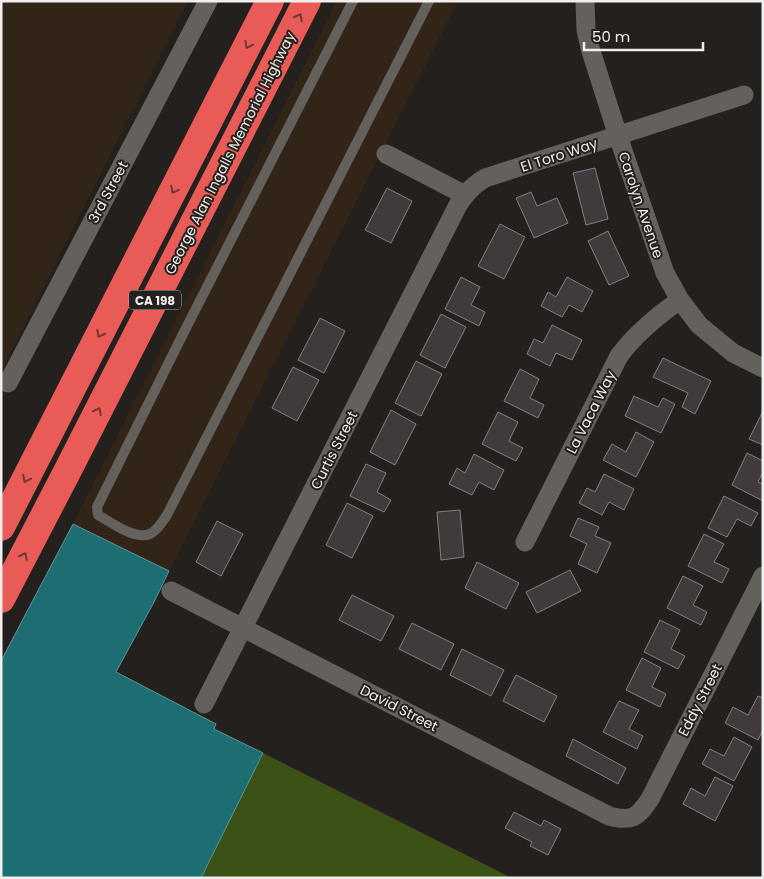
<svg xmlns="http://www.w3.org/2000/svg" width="764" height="879" font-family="Poppins,sans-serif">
<rect width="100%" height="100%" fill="#24201d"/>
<!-- industrial -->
<path fill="#322518" d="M1 1H188L1 371Z
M337 1H458L169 571 73 524Z"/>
<!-- green -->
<path fill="#3b5116" d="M263 753 512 878H201Z"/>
<!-- water -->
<path fill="#1d6e73" stroke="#5d9598" d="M73 524 169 571 154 602 116 672 216 724 214 729 263 753 201 878H1V661Z"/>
<!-- building -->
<path fill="#403a3c" stroke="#857f81" d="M595 168 608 219 586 225 573 173Z
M387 188 412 201 391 243 365 230Z
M531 192 537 206 557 198 568 223 534 238 516 198Z
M500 224 525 237 504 279 478 266Z
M608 231 629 276 609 285 588 241Z
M461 277 480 287 471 305 485 312 479 326 445 309Z
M567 277 593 291 582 312 569 305 562 317 541 306 548 292 556 297Z
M441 314 466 327 445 368 420 355Z
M320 318 345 331 324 373 298 360Z
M552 325 582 340 572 360 556 353 550 366 527 354 534 339 543 343Z
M663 358 711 381 695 414 682 407 688 393 653 377Z
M416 361 442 374 421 416 395 403Z
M293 367 319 380 297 421 272 408Z
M520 369 539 379 530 398 544 405 538 418 504 401Z
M634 396 658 407 663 398 675 404 661 433 625 416Z
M391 410 416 424 395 465 370 452Z
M763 411V445L749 439Z
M498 412 518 422 509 441 523 448 516 461 482 444Z
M636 432 654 442 636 477 603 460 612 444 626 452Z
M747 453 763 461V472L758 482 763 484V501L732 485Z
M474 454 504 470 494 490 479 482 472 495 449 484 457 468 465 473Z
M366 464 386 473 377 492 391 500 384 512 350 496Z
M604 474 634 489 624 510 609 502 602 515 579 503 587 488 595 492Z
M724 496 758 513 751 526 737 519 727 537 708 528Z
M347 503 373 516 352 558 326 545Z
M460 510 464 557 441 560 437 512Z
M578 518 599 527 595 536 611 543 597 573 578 564 587 544 570 536Z
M217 521 243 534 221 576 196 562Z
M704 534 724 544 714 562 729 569 722 583 688 566Z
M477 562 519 583 506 609 465 588Z
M570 570 581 591 537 613 526 592Z
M683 576 703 586 693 605 707 612 701 625 667 608Z
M352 595 394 616 381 641 339 620Z
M660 620 680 630 671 649 685 656 678 669 644 652Z
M412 623 454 644 441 670 399 649Z
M462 649 504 670 491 696 450 675Z
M642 658 661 668 652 687 666 694 660 707 626 690Z
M516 675 557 696 544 722 503 701Z
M758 696 763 698V730L758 740 725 723 733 707 748 715Z
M619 701 639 710 629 729 643 736 637 749 603 732Z
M734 737 752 747 734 781 702 764 710 749 724 756Z
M573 739 626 768 618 784 566 756Z
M715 777 733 786 715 821 683 804 691 788 705 796Z
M514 812 541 826 544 820 561 829 548 855 530 846 532 842 505 828Z"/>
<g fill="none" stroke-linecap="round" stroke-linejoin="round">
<!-- lane -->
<path stroke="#64605c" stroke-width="10" d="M353 1 184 332 97 507 98 515C112 523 135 540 150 534 158 530 162 522 167 515L429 1"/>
<!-- street -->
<path stroke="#64605c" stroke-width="19" d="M585 1 586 30 590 48 618 136 665 273 680 300 699 325 733 353 763 368
M386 154 465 195
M8 383 208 1
M525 542 619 356C636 333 657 316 680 300
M171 591 609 816C632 822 637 818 650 799L763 576
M204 704 458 205C467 192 472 186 485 178L744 95"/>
<!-- highway -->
<path stroke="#e85b57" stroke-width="28" d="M1 527 270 1
M1 599 69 468 307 1"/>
</g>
<!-- one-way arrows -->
<defs><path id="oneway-chevron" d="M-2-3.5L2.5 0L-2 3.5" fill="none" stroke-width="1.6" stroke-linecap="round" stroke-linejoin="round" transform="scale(1.25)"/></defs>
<g stroke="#723834">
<use href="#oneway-chevron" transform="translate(299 17) rotate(-63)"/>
<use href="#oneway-chevron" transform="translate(248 45) rotate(117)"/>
<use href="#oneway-chevron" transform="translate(174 190) rotate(117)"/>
<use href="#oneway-chevron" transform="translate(100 334) rotate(117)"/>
<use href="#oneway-chevron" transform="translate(98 411) rotate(-63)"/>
<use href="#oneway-chevron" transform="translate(26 479) rotate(117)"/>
<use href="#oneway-chevron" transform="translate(24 556) rotate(-63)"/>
</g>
<g text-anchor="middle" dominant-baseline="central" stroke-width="4" stroke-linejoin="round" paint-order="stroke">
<!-- shield labels -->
<rect fill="#24201d" stroke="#b4b1af" stroke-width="1" x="129" y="290.5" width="52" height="19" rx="4"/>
<g font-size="12" font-weight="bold" fill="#f1efed">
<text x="155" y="300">CA 198</text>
</g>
<!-- street labels -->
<g font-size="14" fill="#f1efed" stroke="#24201d">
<text transform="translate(230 153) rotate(-63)">George Alan Ingalls Memorial Highway</text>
<text transform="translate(559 155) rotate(-18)">El Toro Way</text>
<text transform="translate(108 192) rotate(-62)">3rd Street</text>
<text transform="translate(641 205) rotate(71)">Carolyn Avenue</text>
<text transform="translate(591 412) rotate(-63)">La Vaca Way</text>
<text transform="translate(334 450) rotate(-63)">Curtis Street</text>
<text transform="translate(700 700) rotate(-63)">Eddy Street</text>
<text transform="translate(399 708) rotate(27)">David Street</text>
</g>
</g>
<!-- border -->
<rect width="764" height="879" fill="none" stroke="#f1efed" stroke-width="5"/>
<!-- scale -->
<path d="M584 42v8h119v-8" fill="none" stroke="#f1efed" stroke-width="2.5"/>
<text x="592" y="42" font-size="15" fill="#f1efed" stroke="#24201d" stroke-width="4" paint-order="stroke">50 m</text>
</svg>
